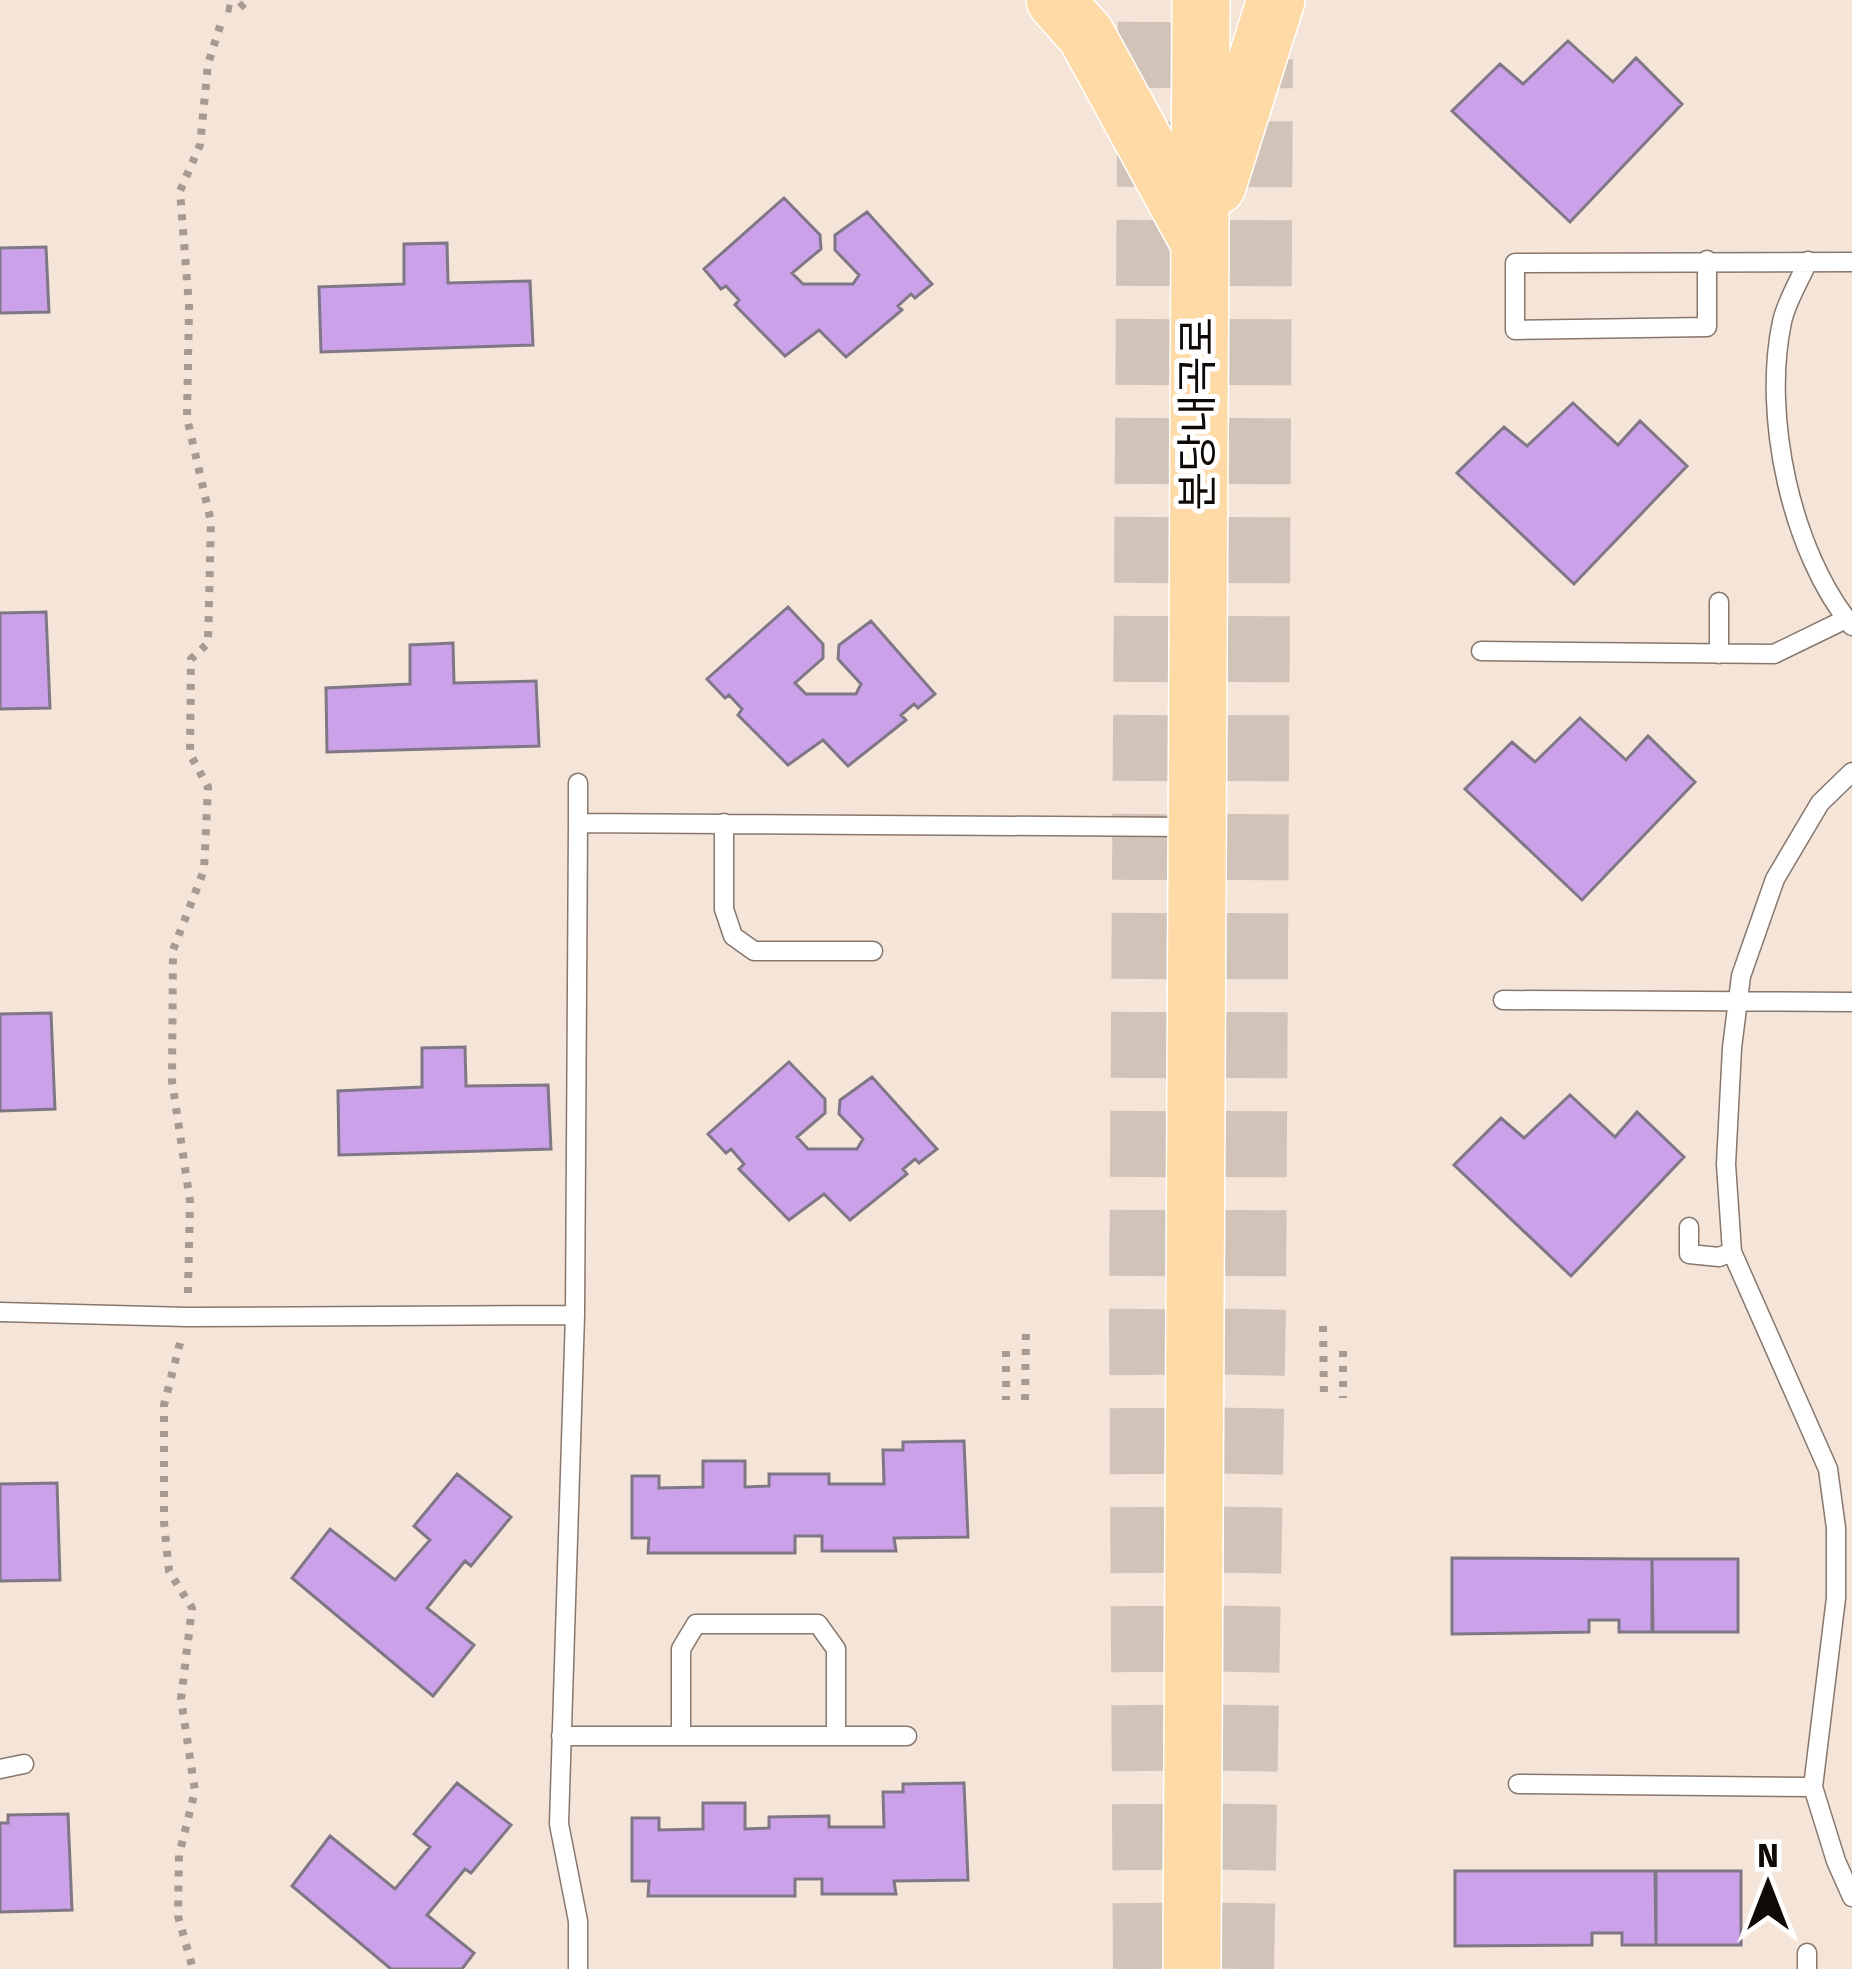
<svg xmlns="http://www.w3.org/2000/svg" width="1852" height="1969" font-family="'Fira Sans','Noto Sans KR',sans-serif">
<rect width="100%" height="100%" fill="#f5e4d8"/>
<!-- building -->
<path fill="#cba2e9" stroke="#807786" stroke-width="3" d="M1568 41 1613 82 1636 58 1682 104 1570 222 1452 111 1500 64 1523 84Z
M784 198 820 235 821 249 792 273 803 284H853L859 275 835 250V235L867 212 932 284 915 298 911 294 898 306 902 310 846 357 819 330 785 356 735 305 739 300 726 286 721 289 704 269Z
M447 243 448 283 530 281 533 345 321 352 319 287 404 284V244Z
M46 247 49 312 0 313V248Z
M1573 403 1618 445 1640 421 1687 466 1574 584 1457 473 1504 427 1527 446Z
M788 607 823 644V658L795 683 806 694H856L861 684 838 659 839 645 871 621 935 694 918 708 914 704 901 715 906 720 848 766 823 740 788 765 738 715 742 709 729 695 725 698 707 679Z
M46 612 50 708 0 709V613Z
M453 643 454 683 536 681 539 746 327 752 326 688 410 684V645Z
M1580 718 1626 760 1648 736 1695 782 1582 900 1465 789 1512 742 1535 762Z
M51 1013 55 1109 0 1111V1014Z
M465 1047 466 1086 548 1085 551 1149 339 1155 338 1091 422 1087V1048Z
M789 1062 825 1099V1113L797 1137 808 1149H857L863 1139 839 1114 840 1100 872 1077 937 1149 919 1163 915 1159 903 1169 907 1174 850 1220 824 1194 789 1220 739 1169 744 1164 731 1149 726 1153 708 1134Z
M1570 1095 1615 1137 1637 1112 1684 1157 1571 1276 1454 1165 1501 1118 1524 1138Z
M964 1441 968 1537 894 1538 896 1551H822V1536H795V1553H648L649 1538H632V1476H659V1488L703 1487V1461H745V1487L769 1486V1474H829V1484H884L883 1450H903V1442Z
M457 1474 511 1517 471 1566 465 1561 427 1608 474 1645 433 1696 292 1578 330 1529 395 1580 430 1540 414 1526Z
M57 1483 60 1580 0 1581V1484Z
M1452 1558 1652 1559V1632H1619V1620H1589V1632L1452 1634Z
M1652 1559H1738V1632H1653Z
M457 1783 511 1825 471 1873 465 1869 427 1915 474 1953 462 1969H391L292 1886 330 1836 395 1889 430 1847 414 1834Z
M964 1783 968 1880 894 1881 896 1894H822V1879H795V1896H648L649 1881H632V1818H659V1830L703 1829V1803H745V1829L769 1828V1817L829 1816V1827H884L883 1792H903V1784Z
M68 1814 72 1910 0 1912V1823H8V1815Z
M1455 1871H1655L1656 1945H1622V1933H1592V1945L1455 1946Z
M1656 1871H1741V1945H1656Z"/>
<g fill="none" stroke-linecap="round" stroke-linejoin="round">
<!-- highway-tunnel -->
<path stroke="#d2c3b8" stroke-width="66" stroke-dasharray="66 33" stroke-linecap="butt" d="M1146 1969 1142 1317 1151 0
M1241 1969 1253 1307 1260 59"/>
<!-- lane casing -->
<g stroke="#87776c" stroke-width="21">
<path id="lane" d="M1707 260V327L1515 330V263L1852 262
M1808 261C1800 280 1786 302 1782 322 1762 415 1791 552 1852 626
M1719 602V654
M1481 651 1774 654 1846 619
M1852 772 1820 803 1775 879 1741 976 1732 1048 1726 1164 1732 1252 1828 1469 1836 1528V1598L1813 1787 1836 1861 1852 1897
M578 783V823
M724 823V909L733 936 754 951H873
M1503 1000 1852 1002
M1689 1227V1254L1719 1257 1732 1252
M0 1312 187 1317 575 1315
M561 1736H907
M681 1736V1649L696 1624H818L836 1649V1736
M0 1769 24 1764
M1518 1784 1813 1787
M1807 1953V1969
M578 1969V1921L559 1824 575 1315 578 823 1190 827"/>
</g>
<!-- primary casing -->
<g stroke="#fff" stroke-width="60">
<path id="primary" d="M1055 0 1086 35 1197 238
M1217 186 1276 0
M1192 1969 1201 0"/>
</g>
<!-- path -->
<path stroke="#a79a91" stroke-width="8" stroke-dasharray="6 9" stroke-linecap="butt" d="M226 8 237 10 248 0
M188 1293 190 1201 172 1081 173 950 204 870 208 787 190 754 191 659 208 643 211 522 187 418 189 306 180 191 200 145 208 64 222 20
M1323 1326 1324 1398
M180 1343 164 1405V1522L169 1571 192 1608 181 1699 195 1791 179 1855 178 1916 193 1969
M1006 1351V1400
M1343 1351V1398
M1025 1400 1026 1328"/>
<!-- lane -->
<use href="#lane" stroke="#fff" stroke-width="18"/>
<!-- primary -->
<use href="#primary" stroke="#fedaa7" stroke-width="57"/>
</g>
<g text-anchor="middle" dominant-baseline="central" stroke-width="10" stroke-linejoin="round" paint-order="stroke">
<!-- street labels -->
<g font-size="42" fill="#0f0a06" stroke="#fff">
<text transform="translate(1198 414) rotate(-90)">분당내곡로</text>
</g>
</g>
<!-- north arrow -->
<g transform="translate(1768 1885)" stroke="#ffffff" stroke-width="9" paint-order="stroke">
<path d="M0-9L21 45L0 30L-21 45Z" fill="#0f0a06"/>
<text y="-18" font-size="33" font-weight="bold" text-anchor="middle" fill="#0f0a06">N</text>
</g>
</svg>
